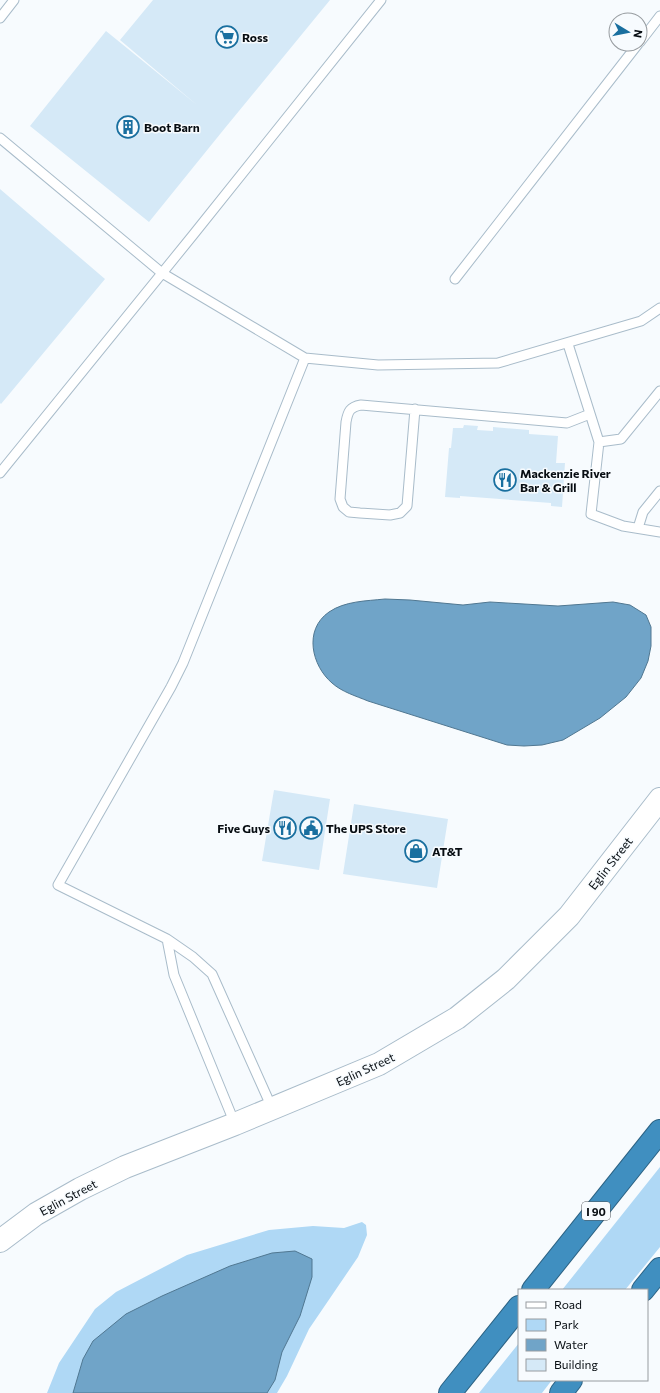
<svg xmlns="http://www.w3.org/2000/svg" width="660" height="1393" font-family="Commissioner,sans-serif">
<rect width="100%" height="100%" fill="#f7fbfe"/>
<!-- green -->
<path fill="#afd8f5" d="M660 1167V1247L625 1290H562Z
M362 1222 366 1225 367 1235 358 1257 309 1329 287 1376 277 1393H47L59 1363 95 1309 116 1292 187 1255 269 1230 313 1226 344 1228Z
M519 1343V1380H552L542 1393H479Z"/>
<!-- water -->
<path fill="#70a4c8" stroke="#507791" d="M385 599 410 600 463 605 490 602 558 606 613 602 630 605 646 615 651 627V646L648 661 641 678 626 697 600 718 563 740 542 745 524 746 507 745 368 701C356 696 342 692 332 683 312 666 303 630 329 612 345 601 366 601 385 599Z
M295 1251 312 1259V1277L300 1316 282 1352 275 1380 267 1393H73L83 1359 93 1341 126 1314 162 1296 230 1266 272 1253Z"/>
<!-- building -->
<path fill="#d5e9f7" d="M153 0H330L225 128 149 222 30 126 106 31 197 105 120 40Z
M0 189 105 279 1 404 0 403Z
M464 425 478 426 477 430 493 431V427L529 430V434L558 436 556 463H565L562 507 551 506V503L460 496V498L445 497 449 448H451L453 428H463Z
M274 790 330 799 319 870 262 861Z
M354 804 448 819 437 888 343 874Z"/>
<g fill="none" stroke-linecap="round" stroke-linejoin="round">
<!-- lane casing -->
<g stroke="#a9bcca" stroke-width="11">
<path id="lane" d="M0 18 14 0
M640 42 660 16
M0 138 162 273 305 358 378 365 498 363 641 321 660 308
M455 279 638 44
M568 344 599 442 591 514 623 526 660 532
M415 409 407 506 400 513 390 515 360 513 349 512 343 507 340 499 346 422C348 411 350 407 361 405L567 423 590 414
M599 442 621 439 660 391
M0 473 193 235 381 0
M638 528 643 512 660 491
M167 939 174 975 235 1124
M272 1108 212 974 193 957 167 939 58 885 171 687 183 663 305 358"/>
</g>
<!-- secondary casing -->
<g stroke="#a9bcca" stroke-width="24">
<path id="secondary" d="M0 1241 36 1214 80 1189 125 1167 235 1124 379 1064 457 1018 506 979 569 916 660 799"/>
</g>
<!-- highway casing -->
<g stroke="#2c6283" stroke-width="24">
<path id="highway" d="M533 1290 660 1131
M643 1290 660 1269
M450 1393 519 1307
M561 1393 571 1380"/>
</g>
<!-- lane -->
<use href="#lane" stroke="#fff" stroke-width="9"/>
<!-- secondary -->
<use href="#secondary" stroke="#fff" stroke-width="22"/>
<!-- highway -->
<use href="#highway" stroke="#408fc0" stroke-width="22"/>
</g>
<!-- icons -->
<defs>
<g id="supermarket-ring" transform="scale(1.15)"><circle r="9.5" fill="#f7fbfe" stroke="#196f9f" stroke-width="1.5"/><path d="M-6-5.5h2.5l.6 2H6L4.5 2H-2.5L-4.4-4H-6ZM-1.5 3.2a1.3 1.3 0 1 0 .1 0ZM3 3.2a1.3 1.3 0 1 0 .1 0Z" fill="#196f9f"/></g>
<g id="building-ring" transform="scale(1.15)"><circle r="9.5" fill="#f7fbfe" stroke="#196f9f" stroke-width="1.5"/><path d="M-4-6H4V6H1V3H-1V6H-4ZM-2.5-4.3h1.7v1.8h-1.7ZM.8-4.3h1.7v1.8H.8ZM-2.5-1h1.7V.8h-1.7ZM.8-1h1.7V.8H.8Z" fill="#196f9f"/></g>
<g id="restaurant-ring" transform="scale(1.15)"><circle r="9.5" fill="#f7fbfe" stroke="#196f9f" stroke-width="1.5"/><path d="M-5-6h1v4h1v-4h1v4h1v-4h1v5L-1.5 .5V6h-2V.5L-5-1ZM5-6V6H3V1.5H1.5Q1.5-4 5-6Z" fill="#196f9f"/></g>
<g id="civic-ring" transform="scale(1.15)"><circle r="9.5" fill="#f7fbfe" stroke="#196f9f" stroke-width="1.5"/><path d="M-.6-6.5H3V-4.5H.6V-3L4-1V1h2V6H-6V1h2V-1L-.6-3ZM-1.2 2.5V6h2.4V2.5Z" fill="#196f9f"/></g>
<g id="shop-ring" transform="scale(1.15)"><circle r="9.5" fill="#f7fbfe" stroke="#196f9f" stroke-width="1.5"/><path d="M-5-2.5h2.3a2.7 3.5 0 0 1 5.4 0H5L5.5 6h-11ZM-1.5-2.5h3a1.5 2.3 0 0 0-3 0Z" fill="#196f9f"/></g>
</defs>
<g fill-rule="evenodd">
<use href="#supermarket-ring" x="227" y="37"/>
<use href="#building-ring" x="128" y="127"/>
<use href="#restaurant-ring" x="505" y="480"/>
<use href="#restaurant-ring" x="285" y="828"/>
<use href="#civic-ring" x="311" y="828"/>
<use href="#shop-ring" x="416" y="851"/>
</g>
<g text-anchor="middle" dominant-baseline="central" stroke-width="3" stroke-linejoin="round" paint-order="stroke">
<!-- shield labels -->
<rect fill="#f7fbfe" stroke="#4f5459" stroke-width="1" x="582" y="1202" width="28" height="18" rx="3"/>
<g font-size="11" font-weight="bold" fill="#070d12">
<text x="596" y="1211">I 90</text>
</g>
<!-- poi labels -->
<g font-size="12" font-weight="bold" fill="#070d12" stroke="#f7fbfe" text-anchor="start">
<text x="242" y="37">Ross</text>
<text x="144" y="127">Boot Barn</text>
<text x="520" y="473">Mackenzie River<tspan x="520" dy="14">Bar &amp; Grill</tspan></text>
<text x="270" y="828" text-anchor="end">Five Guys</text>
<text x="326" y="828">The UPS Store</text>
<text x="432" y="851">AT&amp;T</text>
</g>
<!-- street labels -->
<g font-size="12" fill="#070d12" stroke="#f7fbfe">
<text transform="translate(610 863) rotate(-52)">Eglin Street</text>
<text transform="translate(365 1069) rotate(-25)">Eglin Street</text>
<text transform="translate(68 1197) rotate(-28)">Eglin Street</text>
</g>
</g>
<!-- legend -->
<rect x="518" y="1289" width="130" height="92" fill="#f7fbfe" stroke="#979ca0"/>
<rect x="526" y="1302" width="20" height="6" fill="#ffffff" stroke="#979ca0"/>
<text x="554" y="1309" font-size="12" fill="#070d12">Road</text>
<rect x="526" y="1319" width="20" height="12" fill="#afd8f5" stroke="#979ca0"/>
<text x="554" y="1329" font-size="12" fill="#070d12">Park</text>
<rect x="526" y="1339" width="20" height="12" fill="#70a4c8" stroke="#979ca0"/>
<text x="554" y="1349" font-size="12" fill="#070d12">Water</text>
<rect x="526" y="1359" width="20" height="12" fill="#d5e9f7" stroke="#979ca0"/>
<text x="554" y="1369" font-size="12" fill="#070d12">Building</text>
<!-- north arrow -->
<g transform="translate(628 32) rotate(100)"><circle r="19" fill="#f7fbfe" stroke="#979ca0"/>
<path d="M0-3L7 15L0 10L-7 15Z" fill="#196f9f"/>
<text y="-6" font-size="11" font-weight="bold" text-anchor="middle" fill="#070d12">N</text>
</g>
</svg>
